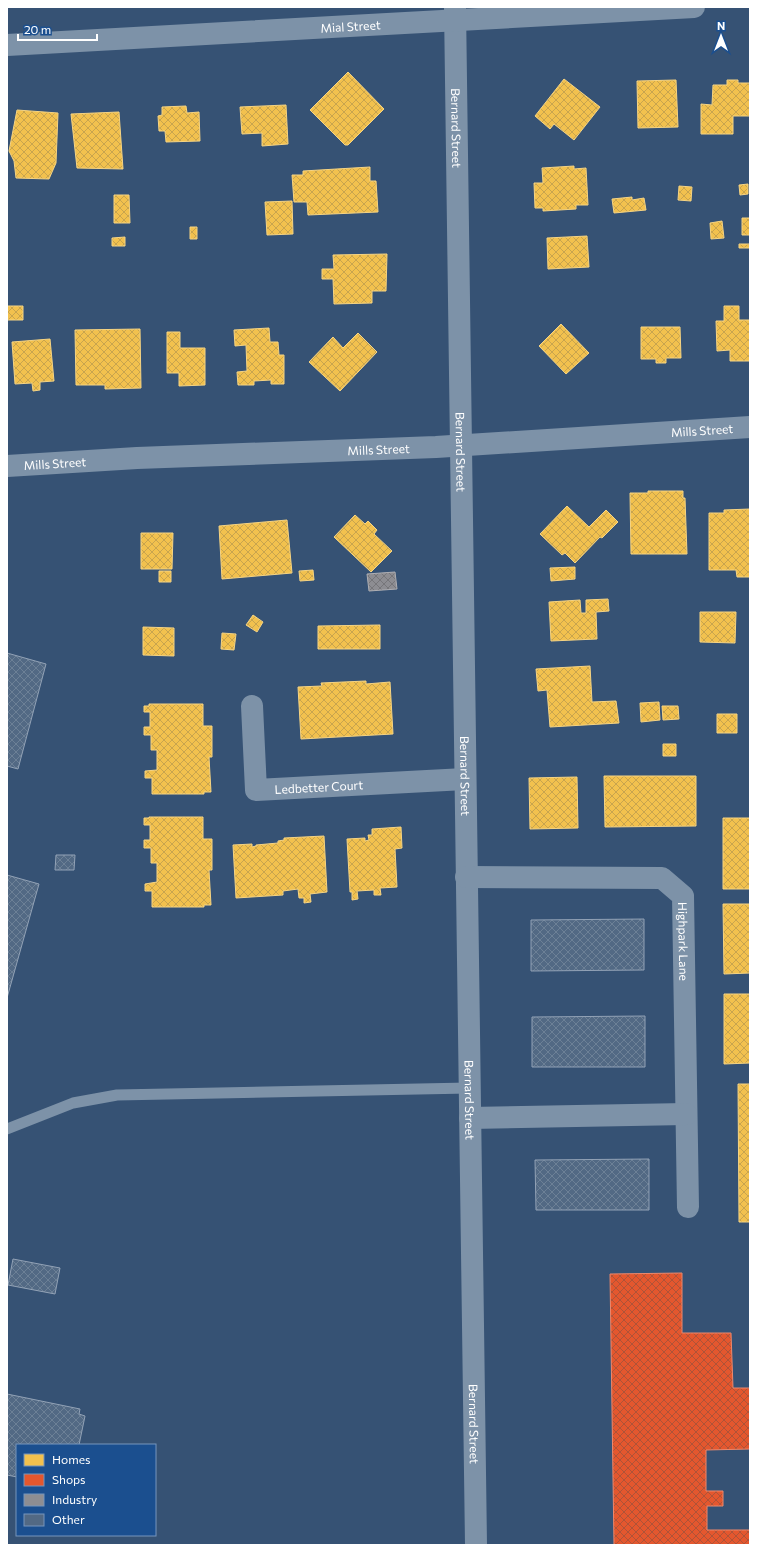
<svg xmlns="http://www.w3.org/2000/svg" width="757" height="1552" font-family="Commissioner,sans-serif">
<defs>
<pattern id="homes-cross-hatch" width="8" height="8" patternUnits="userSpaceOnUse"><rect width="8" height="8" fill="#f2c14e"/><path d="M0 0l8 8M0 8l8-8" fill="none" stroke="#c8a44e"/></pattern>
<pattern id="shops-cross-hatch" width="8" height="8" patternUnits="userSpaceOnUse"><rect width="8" height="8" fill="#e4572e"/><path d="M0 0l8 8M0 8l8-8" fill="none" stroke="#af5338"/></pattern>
<pattern id="industry-cross-hatch" width="8" height="8" patternUnits="userSpaceOnUse"><rect width="8" height="8" fill="#8d8d92"/><path d="M0 0l8 8M0 8l8-8" fill="none" stroke="#76767a"/></pattern>
<pattern id="building-cross-hatch" width="8" height="8" patternUnits="userSpaceOnUse"><rect width="8" height="8" fill="#526984"/><path d="M0 0l8 8M0 8l8-8" fill="none" stroke="#6c8096"/></pattern>
</defs>
<rect width="100%" height="100%" fill="#365274"/>
<!-- homes -->
<path fill="url(#homes-cross-hatch)" stroke="#f6d483" d="M348 72 384 109 348 145H345L310 110Z
M564 79 600 107 574 140 554 124 550 129 535 116Z
M676 80 678 127 638 128 637 81Z
M727 80H738V83H750V116H733V134H701V104L712 105 713 85H727Z
M286 105 288 144 262 146V133L242 134 240 107Z
M186 106 187 113 199 112 200 141 166 142 165 131H159L158 116 162 115V107Z
M17 110 58 113 56 163 49 179 16 178 14 161 9 151Z
M119 112 123 169 77 168 71 114Z
M574 166V169L586 168 588 205H576V209L543 211V208H535L534 183H543L542 168Z
M370 167V181H376L378 212 308 215 307 202H294L292 175H303V171Z
M748 184V194L740 195 739 185Z
M679 186 692 187 691 201 678 200Z
M114 195H129L130 223H114Z
M632 197V200L644 198 646 210 614 213 612 199Z
M292 201 293 234 267 235 265 202Z
M742 218H750V235H742Z
M722 221 724 238 711 239 710 223Z
M190 227H197V239H190Z
M587 236 589 267 548 269 547 238Z
M125 237V246H112V238Z
M739 244H750V248H739Z
M387 254 386 291H372V303L334 304 333 279H322V269H334L333 255Z
M7 306H23V320H7Z
M724 306H739V320H750V361H730V350L717 351 716 321H724Z
M561 324 589 353 566 374 539 346Z
M641 327H680L681 358H666V363H656V359H641Z
M269 328 270 342H278L279 355H284V384H271V380L254 381V385H238L237 372 247 371 246 345 235 346 234 330Z
M140 329 141 388 105 389V385H76L75 330Z
M167 332H180V348H205V385L179 386V373H167Z
M358 333 377 352 340 391 309 362 333 337 343 348Z
M50 339 54 381 40 382V390L33 391 32 383 15 384 12 342Z
M648 491H683V498H685L687 554H631L630 493H648Z
M567 506 589 527 606 510 618 522 602 538 600 537 575 563 565 553 562 555 540 534Z
M750 509V577H737L736 570H709V513H724V510Z
M355 515 365 524 368 521 377 530 374 534 392 551 371 572 334 537Z
M287 520 292 573 222 579 219 526Z
M141 533H173L172 569H141Z
M575 567V579L551 581 550 568Z
M313 570 314 580 300 581 299 571Z
M159 571H171V582H159Z
M608 599 609 611 596 612 597 639 551 641 549 602 580 600 581 613H586V600Z
M700 612H736L735 643 700 642Z
M253 615 263 622 257 632 246 625Z
M380 625V649H318V626Z
M143 627 174 628V656L143 655Z
M222 633 236 634 234 650 221 649Z
M590 666 592 702 616 701 619 723 550 727 547 690 538 691 536 669Z
M366 681V684L390 682 393 734 301 739 298 687 322 686 321 683Z
M659 702 660 720 641 722 640 703Z
M149 704H203V726H212V757H209L211 792H204V794H152V778H145V771L157 770V750H151V735H144V727H150V712H144V706H149Z
M662 706H678L679 719 663 720Z
M717 714H737V733H717Z
M663 744H676V756H663Z
M604 776H696V826L605 827Z
M577 777 578 828 530 829 529 778Z
M149 817H203V839H212V870H209L211 905H204V907H152V891H145V884L157 882V863H151V848H144V840H150V825H144V818H149Z
M723 818H750V889H723Z
M401 827 402 848 395 849 397 887 380 888 381 895H374V890L357 891 358 899 352 900V892H350L347 839 365 838V841L369 840 368 835H372V829Z
M324 836 327 892 310 894 311 902 304 903V898H299L298 889 283 891V895L236 898 233 845 252 844V847L256 846V845L278 843V841L284 840V838Z
M723 904H750V973L724 974Z
M724 994H750V1063L724 1064Z
M738 1084H750V1222H739Z"/>
<!-- shops -->
<path fill="url(#shops-cross-hatch)" stroke="#ec896d" d="M682 1273V1333H731L733 1388H750V1449L706 1450V1491H723V1506H707V1530H750V1545H614L610 1274Z"/>
<!-- industry -->
<path fill="url(#industry-cross-hatch)" stroke="#afafb3" d="M395 572 397 589 369 591 367 574Z"/>
<!-- building -->
<path fill="url(#building-cross-hatch)" stroke="#92a2b6" d="M7 653 46 664 18 769 7 766Z
M56 855H75L74 870H55Z
M7 875 39 884 7 998Z
M644 919V970L531 971V920Z
M645 1016V1067H532V1017Z
M649 1159V1210H536L535 1160Z
M13 1259 60 1268 55 1294 8 1285Z
M7 1394 80 1409 79 1414 85 1416 79 1445H17V1477L7 1475Z"/>
<g fill="none" stroke-linecap="round" stroke-linejoin="round">
<!-- lane -->
<path stroke="#7d92a8" stroke-width="11" d="M7 1129 73 1103 117 1095 469 1088"/>
<!-- street -->
<g stroke="#7d92a8" stroke-width="22">
<path id="s1" d="M455 7 476 1545"/>
<path id="s2" d="M7 45 694 7"/>
<path id="s3" d="M7 466 137 458 436 447 750 427"/>
<path id="s4" d="M252 706 256 790 465 779"/>
<path id="s5" d="M466 877 662 878 683 896 688 1207"/>
<path d="M470 1118 686 1114"/>
</g>
</g>
<g text-anchor="middle" dominant-baseline="central" stroke-width="4" stroke-linejoin="round" paint-order="stroke">
<!-- street labels -->
<g font-size="12" fill="#fff" stroke="#1b4f8f">
<text stroke="none"><textPath href="#s2" startOffset="344">Mial Street</textPath></text>
<text stroke="none"><textPath href="#s1" startOffset="121">Bernard Street</textPath></text>
<text stroke="none"><textPath href="#s3" startOffset="696">Mills Street</textPath></text>
<text stroke="none"><textPath href="#s3" startOffset="372">Mills Street</textPath></text>
<text stroke="none"><textPath href="#s1" startOffset="445">Bernard Street</textPath></text>
<text stroke="none"><textPath href="#s3" startOffset="48">Mills Street</textPath></text>
<text stroke="none"><textPath href="#s1" startOffset="769">Bernard Street</textPath></text>
<text stroke="none"><textPath href="#s4" startOffset="147">Ledbetter Court</textPath></text>
<text stroke="none"><textPath href="#s5" startOffset="269">Highpark Lane</textPath></text>
<text stroke="none"><textPath href="#s1" startOffset="1093">Bernard Street</textPath></text>
<text stroke="none"><textPath href="#s1" startOffset="1417">Bernard Street</textPath></text>
</g>
</g>
<!-- border -->
<rect width="757" height="1552" fill="none" stroke="#ffffff" stroke-width="16"/>
<!-- legend -->
<rect x="16" y="1444" width="140" height="92" fill="#1b4f8f" stroke="#7695bc"/>
<rect x="24" y="1454" width="20" height="12" fill="#f2c14e" stroke="#7695bc"/>
<text x="52" y="1464" font-size="12" fill="#ffffff">Homes</text>
<rect x="24" y="1474" width="20" height="12" fill="#e4572e" stroke="#7695bc"/>
<text x="52" y="1484" font-size="12" fill="#ffffff">Shops</text>
<rect x="24" y="1494" width="20" height="12" fill="#8d8d92" stroke="#7695bc"/>
<text x="52" y="1504" font-size="12" fill="#ffffff">Industry</text>
<rect x="24" y="1514" width="20" height="12" fill="#526984" stroke="#7695bc"/>
<text x="52" y="1524" font-size="12" fill="#ffffff">Other</text>
<!-- north arrow -->
<g transform="translate(721 36)" stroke="#1b4f8f" stroke-width="3" paint-order="stroke">
<path d="M0-3L7 15L0 10L-7 15Z" fill="#ffffff"/>
<text y="-6" font-size="11" font-weight="bold" text-anchor="middle" fill="#ffffff">N</text>
</g>
<!-- scale -->
<path d="M18 34v6h79v-6" fill="none" stroke="#ffffff" stroke-width="2"/>
<text x="24" y="34" font-size="12" fill="#ffffff" stroke="#1b4f8f" stroke-width="3" paint-order="stroke">20 m</text>
</svg>
